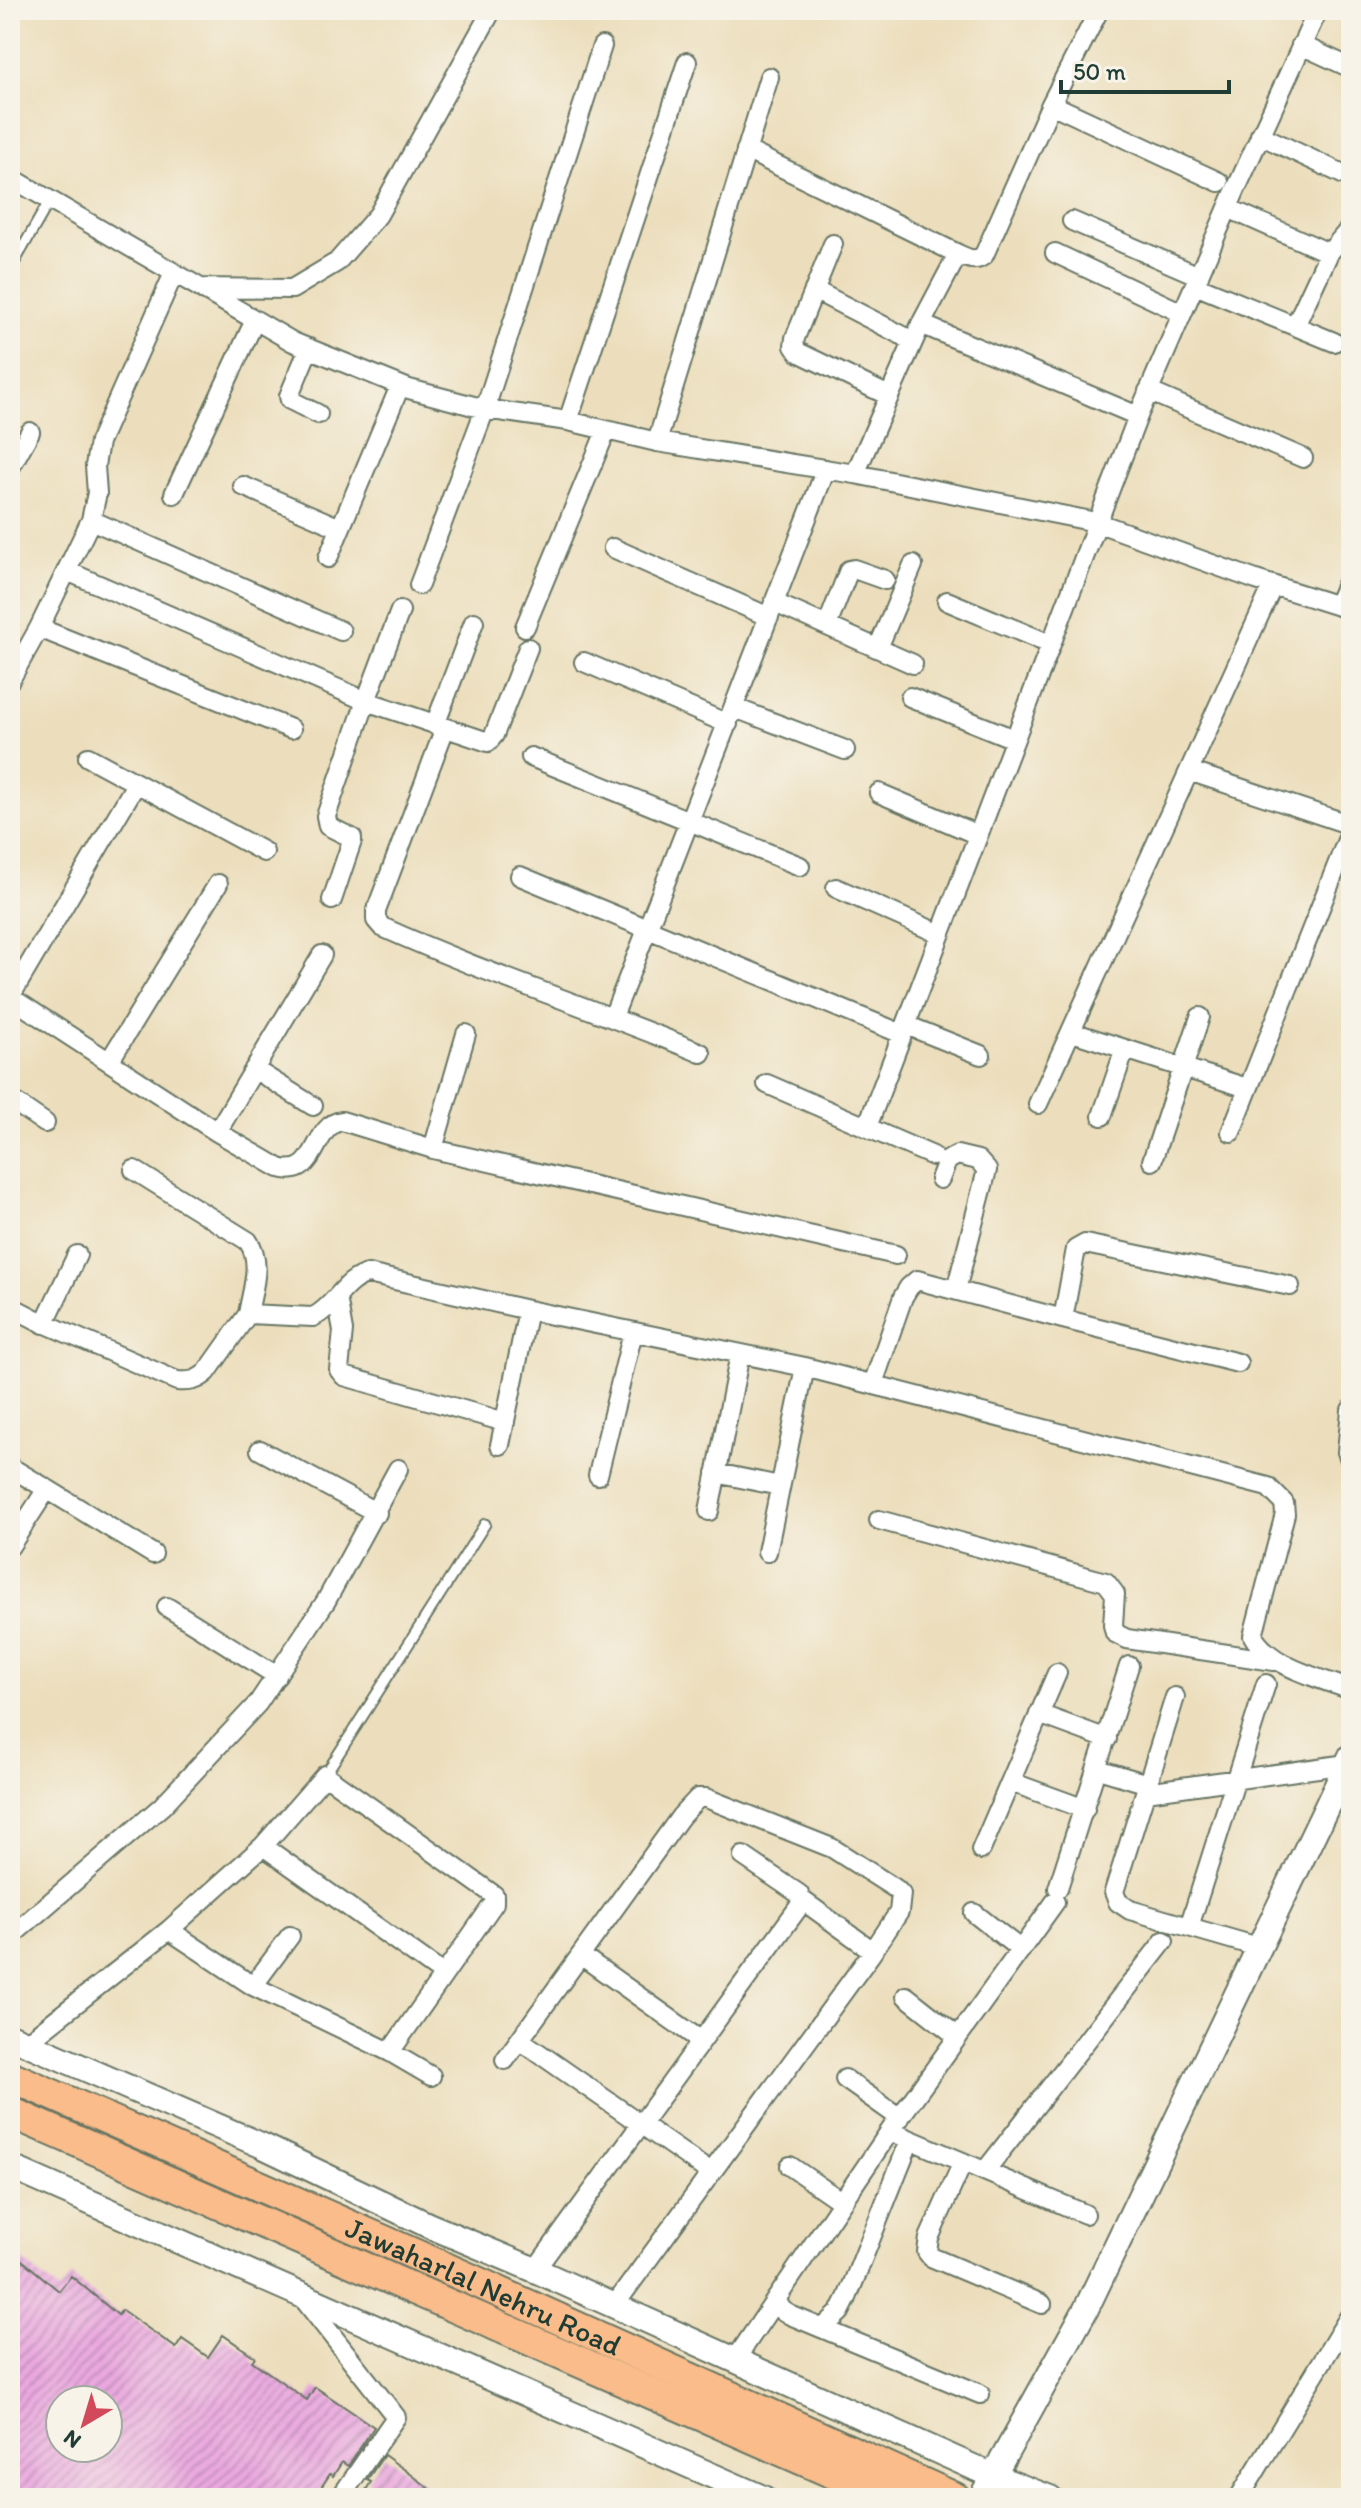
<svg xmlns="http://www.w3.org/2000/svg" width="1361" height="2508" font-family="Itim,sans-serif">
<defs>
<pattern id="building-hatch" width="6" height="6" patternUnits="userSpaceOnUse" patternTransform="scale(2)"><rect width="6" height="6" fill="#eaa8df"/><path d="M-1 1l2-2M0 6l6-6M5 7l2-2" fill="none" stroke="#bd8ab6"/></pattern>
</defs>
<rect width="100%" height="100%" fill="#f7f3e8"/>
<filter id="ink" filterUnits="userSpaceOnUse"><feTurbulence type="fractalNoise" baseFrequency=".0125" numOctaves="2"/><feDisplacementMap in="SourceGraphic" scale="16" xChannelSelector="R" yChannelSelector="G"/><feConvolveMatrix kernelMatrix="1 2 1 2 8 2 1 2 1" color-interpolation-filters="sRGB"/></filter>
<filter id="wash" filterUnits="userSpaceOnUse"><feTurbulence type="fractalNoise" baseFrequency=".006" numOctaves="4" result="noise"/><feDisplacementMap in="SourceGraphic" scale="32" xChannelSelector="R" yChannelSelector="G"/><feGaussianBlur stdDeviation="1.8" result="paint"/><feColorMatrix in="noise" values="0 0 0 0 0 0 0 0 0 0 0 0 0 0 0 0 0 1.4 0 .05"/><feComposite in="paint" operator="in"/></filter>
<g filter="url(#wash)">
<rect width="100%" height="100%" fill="#ecdebc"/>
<g id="blocks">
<!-- building -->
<path fill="url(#building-hatch)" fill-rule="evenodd" d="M22 2260 59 2291 71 2276 118 2315 122 2310 176 2348 182 2339 208 2357 223 2335 255 2357 252 2361 307 2400 315 2387 374 2427 348 2466 342 2462 333 2476 330 2474 314 2498H10V2276ZM60 2400H108V2448H60Z
M384 2455 412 2475 442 2498H378L366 2490 371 2482 367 2480Z"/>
</g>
</g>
<g filter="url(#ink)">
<use href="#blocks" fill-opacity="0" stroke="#677564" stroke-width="2"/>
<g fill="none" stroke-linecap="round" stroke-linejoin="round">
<!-- service casing -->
<g stroke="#677564" stroke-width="13">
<path id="service" d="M10 270 50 200
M325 1775 485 1524"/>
</g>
<!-- minor casing -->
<g stroke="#677564" stroke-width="22">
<path id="minor" d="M1301 45 1351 68
M1051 104 1219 182
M1260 135 1351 178
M746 150 958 254C967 258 975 263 984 255L1051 104 1099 10
M10 177 293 342 409 389 485 409 568 421 657 442 855 474 1096 522 1256 580 1351 610
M1228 208 1329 253
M1072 221 1199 276
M833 244 795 338 794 346 798 352 889 396
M1055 253 1182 313
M1195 285 1334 342
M200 288 292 289 337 262 378 215 492 10
M814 290 913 341
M921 324 1138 416
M1295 326 1329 253 1351 227
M309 348 289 396 290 400 318 414
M1148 391 1303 458
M568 421 687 62
M657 442 769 77
M10 468 30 432
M855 474 921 324 958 254
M243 486 340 528
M174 494 255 320
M91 520 341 631
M613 548 769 617
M328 558 400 386
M67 571 366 701 400 611
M419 585 485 409 602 46
M1273 585 1189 771 1351 825
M947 601 1050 644
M775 603 913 664
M1337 605 1351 573
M827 626 849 570 854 569 885 580
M525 627 606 431
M39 628 291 729
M878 648 913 565
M584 662 728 724
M10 680 39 628 91 520 97 493 95 466 99 442 174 273
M910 697 1014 739
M735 708 845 750
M435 725 474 622
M445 728 376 911V920L382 927C486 974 595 1009 701 1053
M88 757 264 852
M531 757 800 866
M136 784 10 997 217 1132 279 1168C319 1180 312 1124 342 1121L433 1149 896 1255
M879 793 978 835
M520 876 902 1034
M836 888 940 934
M332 900 352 841V838L328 826 326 816 366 701 488 742 494 735 528 648
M613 1017 826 469
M906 1025 981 1055
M1072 1032 1247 1088
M110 1060 218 884
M254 1069 313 1106
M767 1084 933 1156
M10 1099 45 1123
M1038 1104 1189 771
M1102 1116 1125 1049
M867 1127 1138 416 1236 189 1318 10
M217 1132 322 955
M1231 1132 1351 830
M433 1149 466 1034
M1152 1161 1200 1017
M134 1170 248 1241C263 1262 252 1290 248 1314
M940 1179 947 1161 957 1155 978 1160 987 1170 956 1290
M337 1297 343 1331 339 1370 344 1376 505 1422
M10 1306 37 1320 177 1381C190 1382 197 1381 207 1372L248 1314 313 1317C335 1307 344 1279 368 1274L528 1310 805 1367 1268 1487 1284 1503 1285 1514 1253 1636C1270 1667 1320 1678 1351 1690
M1063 1319 1238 1363
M44 1324 77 1255
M873 1384 903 1297 909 1287 917 1280 1063 1319 1076 1249 1085 1244 1290 1286
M1351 1410 1347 1452 1351 1462
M500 1445 528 1310
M260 1450 377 1513
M10 1467 47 1489 10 1546
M716 1473 780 1486
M598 1475 633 1332
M47 1489 153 1554
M709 1511 740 1354
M879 1520 1106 1582 1115 1594 1113 1625 1115 1633 1127 1639 1274 1661
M767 1552 805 1367
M167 1607 277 1676
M1175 1697 1114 1892 1118 1902 1130 1910 1258 1947
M1039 1714 1107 1739
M1098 1769 1148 1784
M1011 1782 1085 1809
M1146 1792 1347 1764
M263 1846 443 1974
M981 1850 1057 1673
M1058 1888 1129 1666
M802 1900 873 1951
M974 1913 1021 1950
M1189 1927 1266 1684
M10 1937 162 1806 258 1703 326 1601 398 1469
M582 1956 700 2040
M253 1986 290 1936
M906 1996 958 2037
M520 2040 711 2173
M26 2043 169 1930 253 1986 390 2052 494 1903V1895L325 1775 263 1846 169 1930
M390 2052 431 2076
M505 2060 681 1816 698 1798H706L832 1848 896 1889 901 1894 899 1912 871 1954 614 2306
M845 2079 900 2118
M890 2131 1085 2214
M963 2162 929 2238 927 2252 931 2257 1042 2304
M790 2166 842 2202
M985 2171 1164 1941
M535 2270 801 1904 799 1894 743 1856
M302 2297 396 2417 340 2498
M776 2299 782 2310 790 2315 980 2394
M823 2328 840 2312 847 2298 910 2140
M735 2360 890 2131 1055 1902
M1239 2498 1351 2314"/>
</g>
<!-- tertiary casing -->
<g stroke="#677564" stroke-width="28">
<path id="tertiary" d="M10 2036 263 2146 428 2225 535 2270 993 2476 1050 2498
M10 2167 763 2498
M981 2498 1086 2309 1351 1756"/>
</g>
<!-- primary casing -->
<g stroke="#677564" stroke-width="34">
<g id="primary">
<path id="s1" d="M10 2076 466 2277 955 2498"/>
<path d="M10 2112 890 2498"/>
</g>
</g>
<!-- service -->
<use href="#service" stroke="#fff" stroke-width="9"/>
<!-- minor -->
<use href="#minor" stroke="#fff" stroke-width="18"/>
<!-- tertiary -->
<use href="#tertiary" stroke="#fff" stroke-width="24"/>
<!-- primary -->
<use href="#primary" stroke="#f9bc8a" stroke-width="30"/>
</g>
</g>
<g text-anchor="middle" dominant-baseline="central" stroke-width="6" stroke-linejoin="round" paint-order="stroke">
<!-- street labels -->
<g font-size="30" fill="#1f3d34" stroke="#f7f3e8">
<text stroke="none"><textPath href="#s1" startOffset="518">Jawaharlal Nehru Road</textPath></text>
</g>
</g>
<!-- margin -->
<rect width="1361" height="2508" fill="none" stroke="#f7f3e8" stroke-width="40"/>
<!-- north arrow -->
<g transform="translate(84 2424) rotate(218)"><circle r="38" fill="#f7f3e8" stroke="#a1aaa0" stroke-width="2"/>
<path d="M0-6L14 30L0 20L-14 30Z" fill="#d1495b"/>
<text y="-12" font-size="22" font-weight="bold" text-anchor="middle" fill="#1f3d34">N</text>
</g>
<!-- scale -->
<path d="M1061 80v12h168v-12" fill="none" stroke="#1f3d34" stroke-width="4"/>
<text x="1073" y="80" font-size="24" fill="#1f3d34" stroke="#f7f3e8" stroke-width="6" paint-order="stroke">50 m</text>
</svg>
